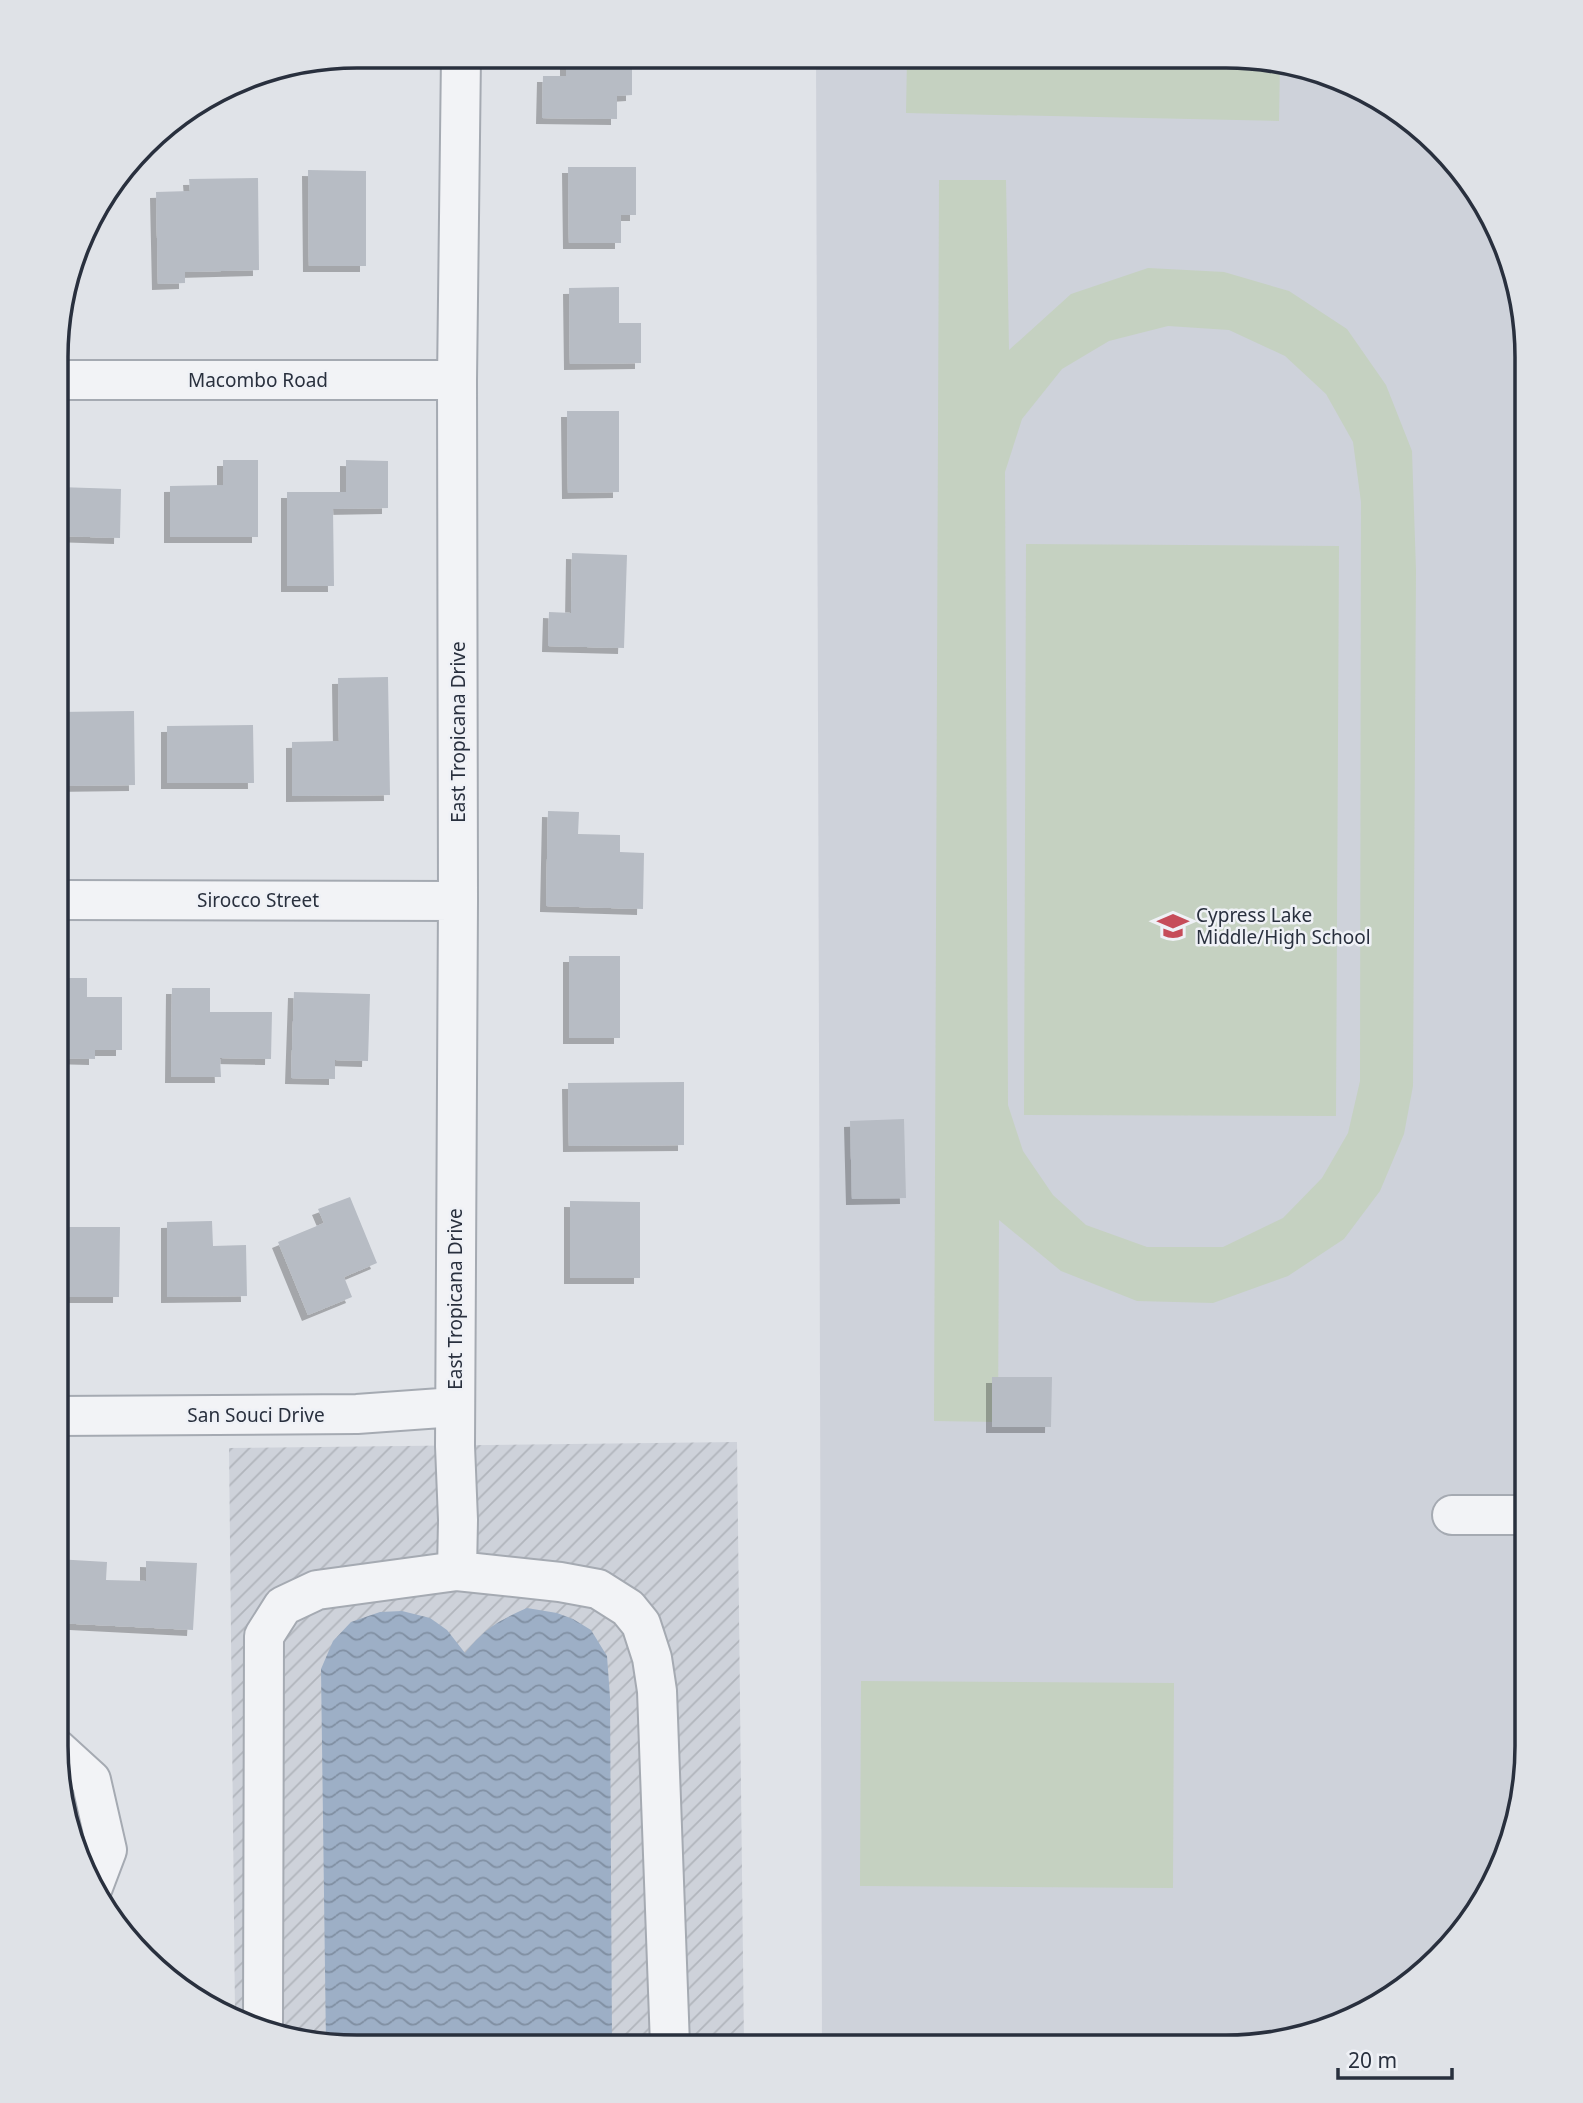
<svg xmlns="http://www.w3.org/2000/svg" width="1583" height="2103" font-family="'Noto Sans',sans-serif">
<defs>
<pattern id="industrial-furrows" width="10" height="10" patternUnits="userSpaceOnUse" patternTransform="scale(1.75)"><rect width="10" height="10" fill="#ced2da"/><path d="M-1 1l2-2M0 10L10 0M9 11l2-2" fill="none" stroke="#b1b5bc"/></pattern>
<pattern id="water-waves" width="16" height="10" patternUnits="userSpaceOnUse" patternTransform="scale(1.75)"><rect width="16" height="10" fill="#9dafc6"/><path d="M0 5q4-4 8 0t8 0" fill="none" stroke="#808fa2"/></pattern>
<filter id="shadow"><feDropShadow dx="-6" dy="6" stdDeviation="0" flood-color="#0004"/></filter>
</defs>
<rect width="100%" height="100%" fill="#e0e3e8"/>
<!-- built -->
<path fill="#ced2da" d="M816 57 1265 59 1393 107 1452 158 1496 224 1527 357 1526 1766 1511 1843 1476 1913 1425 1972 1359 2016 1226 2047 822 2046Z"/>
<!-- industrial -->
<path fill="url(#industrial-furrows)" d="M737 1442 744 2046 319 2044 235 2013 229 1448Z"/>
<!-- pitch -->
<path fill="#c5d1c1" fill-rule="evenodd" d="M907 58 1265 59 1280 64 1279 121 906 113Z
M939 180H1006L1009 350 1071 294 1148 268 1224 272 1289 291 1347 329 1386 385 1412 451 1416 570 1413 1086 1404 1134 1380 1191 1344 1239 1288 1276 1213 1303 1137 1301 1061 1271 999 1220 998 1422 934 1421ZM1168 326 1229 330 1285 356 1326 394 1353 442 1361 502 1360 1081 1348 1133 1322 1178 1283 1218 1223 1247H1147L1086 1225 1053 1195 1023 1151 1008 1105 1005 472 1022 419 1062 369 1109 341Z
M1026 544 1339 546 1336 1116 1024 1115Z
M861 1681 1174 1683 1173 1888 860 1886Z"/>
<!-- water -->
<path fill="url(#water-waves)" d="M527 1608 557 1613 573 1619 591 1630 607 1656 610 1697 612 2045 326 2044 321 1669 333 1641 351 1622 380 1612 402 1611 430 1618 447 1630 465 1653C485 1628 498 1621 527 1608Z"/>
<!-- building -->
<path fill="#b7bcc4" filter="url(#shadow)" d="M566 57H617V67H632V95L617 96V119L542 118 543 76H566Z
M568 167H636V215H621V243H569Z
M308 170 366 171V266H309Z
M258 178 259 270 185 272V283L158 284 156 192 190 191 189 179Z
M619 287V323H641V363L570 364 569 288Z
M567 411H619V492L568 493Z
M223 460H258V537H170V486L223 485Z
M346 460 388 461V508L333 509 334 586H287V492H346Z
M58 487 121 489 120 538 58 536Z
M572 553 627 555 624 648 548 646 549 612 571 613Z
M388 677 390 795 292 796V742L339 741 338 678Z
M134 711 135 785 58 786V712Z
M253 725 254 783H167V726Z
M548 811 579 812 578 834 620 835V852L644 853 643 909 546 906Z
M569 956H620V1038H569Z
M57 978H87V997H122V1050H95V1059L57 1058Z
M172 988H210V1012H272L271 1059 220 1058 221 1077H171Z
M294 992 370 994 368 1061 335 1060V1079L291 1078Z
M684 1082V1145L569 1146 568 1083Z
M904 1119 906 1198 852 1199 850 1121Z
M350 1197 377 1263 344 1277 352 1297 308 1315 278 1242 324 1223 318 1209Z
M570 1201 640 1202V1278H570Z
M212 1221 213 1246 246 1245 247 1296 167 1297V1222Z
M69 1227H120L119 1297H57V1242H69Z
M992 1377H1052L1051 1427H992Z
M56 1559 107 1562 106 1580 146 1581V1561L197 1563 193 1630 56 1623Z"/>
<g fill="none" stroke-linecap="round" stroke-linejoin="round">
<!-- minor casing -->
<g stroke="#a5aab2" stroke-width="42">
<path id="minor" d="M59 380H457
M58 900 458 901
M57 1416 357 1414 455 1407
M1452 1515H1526
M457 1571 458 1520 455 1446 458 901 457 380 461 56
M57 1749 91 1780 107 1850 93 1887
M263 2024 264 1636 283 1606 317 1590 457 1571 560 1582 598 1589 628 1608 641 1624 652 1658 657 1691 670 2045"/>
</g>
<!-- minor -->
<use href="#minor" stroke="#f2f3f6" stroke-width="38"/>
</g>
<!-- icons -->
<defs>
<g id="school-bare" transform="scale(2.415)"><path d="M0-5L7-2L0 1L-7-2ZM-4 1L0 2.5L4 1V4Q0 6-4 4Z" fill="#c64c59" stroke="#eff1f6" stroke-width="2.5" paint-order="stroke"/></g>
</defs>
<g fill-rule="evenodd">
<use href="#school-bare" x="1173" y="926"/>
</g>
<g text-anchor="middle" dominant-baseline="central" stroke-width="5" stroke-linejoin="round" paint-order="stroke">
<!-- street labels -->
<g font-size="19" fill="#29303e" stroke="#eff1f6">
<text x="258" y="380">Macombo Road</text>
<text transform="translate(458 732) rotate(-90)">East Tropicana Drive</text>
<text x="258" y="900">Sirocco Street</text>
<text transform="translate(455 1299) rotate(-90)">East Tropicana Drive</text>
<text x="256" y="1415">San Souci Drive</text>
</g>
<!-- poi labels -->
<g font-size="19" fill="#29303e" stroke="#eff1f6" text-anchor="start">
<text x="1196" y="915">Cypress Lake<tspan x="1196" dy="22">Middle/High School</tspan></text>
</g>
</g>
<!-- crop -->
<path d="M0 0H1583V2103H0ZM357 68H1226A289 289 0 0 1 1515 357V1746A289 289 0 0 1 1226 2035H357A289 289 0 0 1 68 1746V357A289 289 0 0 1 357 68Z" fill="#dfe2e7" fill-rule="evenodd"/>
<path fill="none" stroke="#29303e" stroke-width="3.5" d="M357 68H1226A289 289 0 0 1 1515 357V1746A289 289 0 0 1 1226 2035H357A289 289 0 0 1 68 1746V357A289 289 0 0 1 357 68Z"/>
<!-- scale -->
<path d="M1338 2068v10h114v-10" fill="none" stroke="#29303e" stroke-width="3.5"/>
<text x="1348" y="2068" font-size="21" fill="#29303e" stroke="#eff1f6" stroke-width="5" paint-order="stroke">20 m</text>
</svg>
